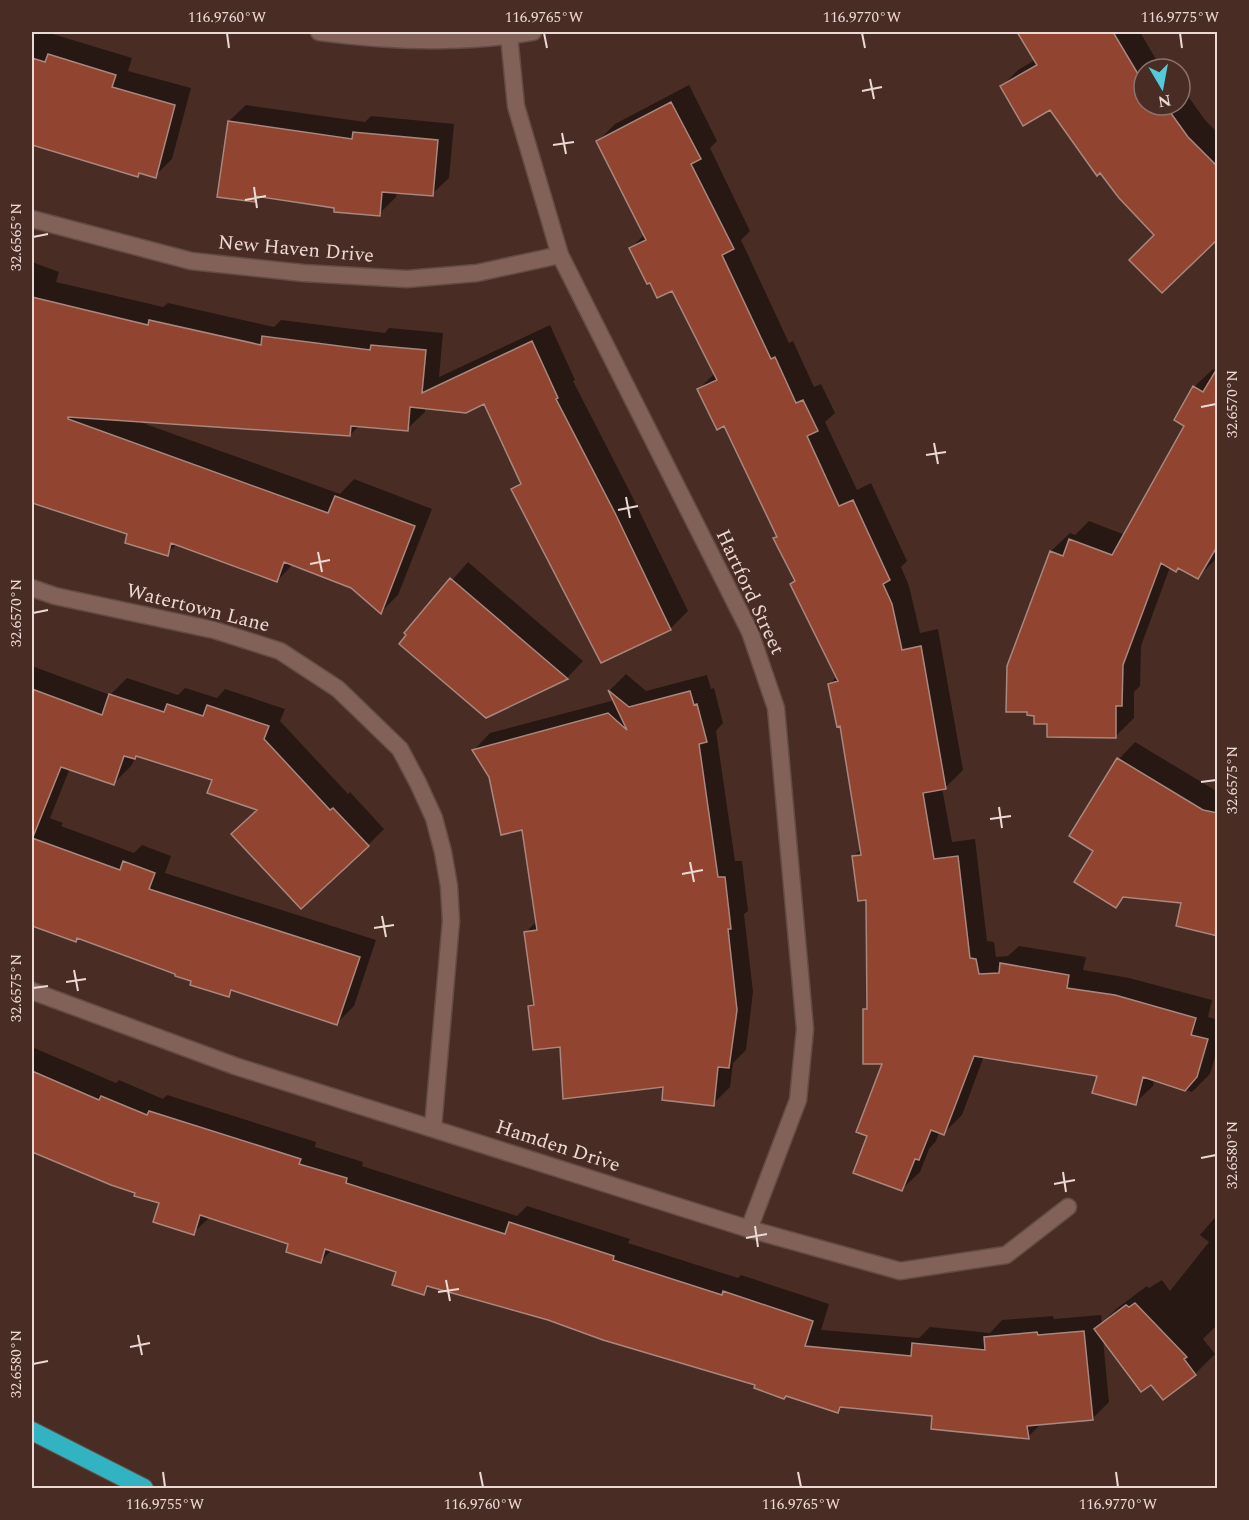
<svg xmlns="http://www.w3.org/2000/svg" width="1249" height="1520" font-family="Spectral,serif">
<rect width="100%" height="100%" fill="#492d25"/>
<!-- shadow -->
<path fill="#0007" d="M32 32H46L132 58 128 71 191 88 172 159 155 176 141 172 137 176 32 143Z
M1028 32H1140L1157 61 1161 58 1168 69H1144V105H1180V85L1205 120 1218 133V237L1156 235 1050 108 1002 86 1018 70 1035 60 1022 37Z
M689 85 717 141 710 148 750 231 741 240 789 343 793 341 814 387 821 384 835 413 825 422 857 490 871 483 907 561 901 567 909 586 920 633 938 629 963 770 946 787 942 788 952 842 975 839 987 941 994 942 996 957 1008 956 1019 946 1086 957 1083 970 1129 978 1212 1000 1208 1017 1218 1020V1047L1210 1074 1192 1092 1154 1079 1153 1086 1135 1103 1099 1075 984 1056 962 1115 944 1133 940 1131 936 1141 929 1149 920 1172 902 1189 869 1136 884 1062 865 1009 868 1005V899L854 856 861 849 841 725 830 684 837 676 792 584 796 580 775 539 778 536 725 424 699 389 715 373 672 289 630 249 645 234 598 141 615 124Z
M246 105 365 122 371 116 454 124 449 178 432 194 397 191 396 197 379 214 260 195 254 201 229 121Z
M32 262 59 272 56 282 163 307 168 303 274 327 281 320 385 333 389 328 443 333 439 377 550 325 575 380 573 381 632 496 688 611 670 629 513 490 522 481 485 402 425 407V412L407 429 360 425 350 435 137 421 340 494 354 479 432 509 398 595 381 612 351 586 293 564 277 581 177 544 167 554 129 533 36 503 32 508Z
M1213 369 1218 371V557L1198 577 1179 567H1170L1141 646 1140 686 1134 692V718L1115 737 1049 722 1036 714 1008 666 1051 551 1070 533 1075 535 1089 521 1125 535 1186 426 1194 387Z
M468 562 583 661 567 678 486 716 406 633Z
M32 666 110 695 127 678 178 695 185 688 217 698 225 689 285 709 280 721 348 794 350 792 384 829 368 845 259 809 213 779 137 755 131 766 114 783 70 768 50 818 63 823 61 826 134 853 142 845 171 856 165 873 376 940 354 1006 337 1023 234 990 228 996 177 974 79 937 76 941 32 924Z
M626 674 646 691 707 675 711 689 714 688 723 723 716 731 735 861H742L748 911 744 914 753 992 746 1050 733 1063 730 1087 713 1104 562 1045 529 1007 535 1001 526 932 537 921 524 828 474 750 490 733 615 700 610 690Z
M1135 742 1218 792V934L1182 902 1126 895 1116 906 1095 850 1119 759Z
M32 1047 116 1083 119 1080 163 1099 167 1095 316 1142 315 1147 363 1162 362 1166 517 1216 527 1206 630 1239 628 1243 738 1278 741 1275 829 1304 821 1330 919 1338 930 1327 990 1333 1002 1320 1053 1316 1054 1319 1101 1315 1102 1323 1116 1309 1147 1286 1149 1288 1162 1280 1170 1291 1209 1242 1200 1235 1218 1214V1324L1203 1339 1215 1354 1195 1374 1152 1383 1103 1339 1109 1402 1092 1419 1042 1423 1028 1437 934 1415 843 1406 838 1411 549 1319 431 1286 424 1293 398 1271 332 1250 320 1262 290 1243 210 1217 193 1233 161 1202 32 1150Z"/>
<!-- building -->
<path fill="#91442f" stroke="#a9877e" stroke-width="1.5" d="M1017 32H1113L1144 84V105H1165L1188 137 1218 167V239L1162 293 1129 260 1154 235 1119 198 1100 173 1097 176 1050 110 1023 126 1000 86 1037 65Z
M48 54 116 75 112 87 175 105 156 178 139 173 138 177 32 145V58L45 62Z
M671 102 701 159 691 164 734 249 722 255 771 359 775 357 796 403 803 400 818 431 807 436 839 506 853 500 890 580 883 584 892 604 902 650 921 646 946 789 923 793 934 859 958 856 970 958 976 959 979 974 999 973 1000 963 1069 975 1067 988 1115 995 1196 1018 1191 1035 1208 1039 1197 1077 1185 1091 1143 1077 1136 1105 1092 1093 1097 1076 974 1056 944 1135 931 1130 919 1160 915 1159 902 1191 853 1173 867 1136 856 1132 882 1064H863V1009H867L866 900 858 901 852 856 861 855 840 726 837 727 828 684 838 681 790 584 795 581 773 538 777 537 724 426 717 430 697 389 717 380 672 291 657 298 650 283 647 284 629 248 646 240 596 141Z
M228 121 352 139 353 132 438 140 433 196 382 192 380 216 334 212V208L255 196V202L217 197Z
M32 297 148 325 149 320 261 345 262 336 370 350 371 345 426 350 422 393 532 341 558 398 556 399 615 513 671 630 601 663 511 489 521 484 484 404 466 413 410 407 408 431 351 426 350 436 68 417V419L328 513 335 496 415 526 381 614 351 588 284 562 277 582 171 543 168 556 125 543 127 534 32 503Z
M1218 367V545L1198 579 1178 568 1176 572 1161 563 1123 665 1122 706H1116V738L1047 737V724H1034V716L1027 715V712H1006L1007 666 1050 551 1063 556 1069 539 1112 555 1184 426 1174 420 1193 386 1203 392Z
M450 578 568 679 486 718 399 644 406 635 404 633Z
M32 689 102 715 109 694 164 712 167 704 203 716 207 705 269 726 264 739 330 810 333 808 369 846 301 909 231 834 257 810 207 793 212 780 136 756 135 759 124 756 114 785 61 767 33 837 32 836Z
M608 690 629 707 690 691 694 705 697 704 707 742 699 744 718 877H725L731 929H728L737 1010 729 1068 718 1067 714 1106 662 1100 663 1087 563 1099 560 1047 533 1050 528 1006 534 1005 524 932 537 930 522 830 501 835 489 777 472 750 608 713 627 730Z
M1117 758 1203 810 1218 813V936L1176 926 1181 903 1123 897 1116 908 1074 882 1093 851 1069 836Z
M32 838 120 870 123 861 155 873 149 889 360 957 337 1025 231 990 229 997 190 985 191 981 175 976V974L77 938 76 942 32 926Z
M32 1071 99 1100 101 1096 147 1115 149 1111 301 1159 299 1164 347 1178 346 1183 505 1234 509 1222 614 1256 613 1260 722 1295 723 1291 813 1321 805 1346 911 1356 912 1343 985 1350 984 1337 1037 1332 1038 1335 1084 1331 1093 1420 1027 1426 1029 1439 931 1429 932 1416 840 1407 838 1413 786 1396 784 1399 754 1388 755 1385 603 1340 548 1320 427 1286 424 1295 392 1285 396 1272 325 1249 321 1263 286 1252 288 1244 200 1215 194 1235 153 1222 159 1203 134 1196 135 1193 111 1185 32 1152Z
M1135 1303 1187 1357 1184 1359 1196 1375 1163 1400 1151 1385 1141 1392 1094 1329 1126 1305 1129 1307Z"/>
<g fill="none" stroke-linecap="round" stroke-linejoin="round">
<!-- minor casing -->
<g stroke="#634c44" stroke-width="19">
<path id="minor" d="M509 36 516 106 560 255 750 632 776 708 805 1029 798 1100 749 1229
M32 219 191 261 303 273 407 279 477 273 560 255
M32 588 55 596 214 630 280 651 338 689 400 749 418 783 434 818 443 852 449 886 451 921 433 1127
M32 991 235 1066 749 1229 900 1271 1006 1255 1068 1207"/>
</g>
<!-- tertiary casing -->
<g stroke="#634c44" stroke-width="19">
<path id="tertiary" d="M319 32C387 41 466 44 533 32"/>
</g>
<!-- motorway casing -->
<g stroke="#634c44" stroke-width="20">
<path id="motorway" d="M32 1431 144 1488"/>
</g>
<!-- minor -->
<use href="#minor" stroke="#816158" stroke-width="16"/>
<!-- tertiary -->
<use href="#tertiary" stroke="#816158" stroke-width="16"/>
<!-- motorway -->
<use href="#motorway" stroke="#32b3c2" stroke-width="18"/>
</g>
<!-- ticks -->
<path fill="none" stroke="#ebd9d3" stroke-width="2" d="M227 33 229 48M544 33 547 48M862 33 865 48M1180 33 1182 48M870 79 874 99M862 91 882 87M562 133 566 154M553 145 574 142M254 187 257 208M245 200 266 196M33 237 48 234M1201 407 1216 404M934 443 938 464M926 455 946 452M626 497 630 518M618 510 638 506M318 552 322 572M310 564 330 560M33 613 48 610M1201 782 1216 780M999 807 1002 828M990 819 1011 816M690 862 694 882M682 874 703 870M382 916 386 937M374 928 394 925M74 970 78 991M66 982 86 979M33 988 48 986M1201 1158 1216 1155M1063 1172 1066 1192M1054 1184 1075 1180M755 1226 758 1247M746 1238 767 1234M446 1280 450 1301M438 1292 459 1289M138 1335 142 1355M130 1347 150 1343M33 1364 48 1361M163 1472 165 1487M480 1472 483 1487M798 1472 801 1487M1116 1472 1118 1487"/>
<g text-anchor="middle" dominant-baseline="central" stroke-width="5" stroke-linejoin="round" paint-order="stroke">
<!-- street labels -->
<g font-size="20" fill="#ebd9d3" stroke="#492d25">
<text transform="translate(296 249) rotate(5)">New Haven Drive</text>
<text transform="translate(750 592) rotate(65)">Hartford Street</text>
<text transform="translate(198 608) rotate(14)">Watertown Lane</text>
<text transform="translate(558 1146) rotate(18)">Hamden Drive</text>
</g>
</g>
<!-- border -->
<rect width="1249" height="1520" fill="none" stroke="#492d25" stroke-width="66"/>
<!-- north arrow -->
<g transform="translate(1162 87) rotate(170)"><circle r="28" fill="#492d25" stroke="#8a726b" stroke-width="1.5"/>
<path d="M0-4.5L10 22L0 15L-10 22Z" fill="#53cbda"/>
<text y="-9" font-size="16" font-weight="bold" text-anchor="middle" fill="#ebd9d3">N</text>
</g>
<rect x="33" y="33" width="1183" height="1454" fill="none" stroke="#ebd9d3" stroke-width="2"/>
<g font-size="15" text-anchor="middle" fill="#ebd9d3">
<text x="227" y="22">116.9760°W</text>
<text x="544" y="22">116.9765°W</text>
<text x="862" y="22">116.9770°W</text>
<text x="1180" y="22">116.9775°W</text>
<text transform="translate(16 237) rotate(-90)" y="5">32.6565°N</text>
<text transform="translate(1232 404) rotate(-90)" y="5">32.6570°N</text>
<text transform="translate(16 613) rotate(-90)" y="5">32.6570°N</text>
<text transform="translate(1232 780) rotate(-90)" y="5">32.6575°N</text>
<text transform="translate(16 988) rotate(-90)" y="5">32.6575°N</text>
<text transform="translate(1232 1155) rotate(-90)" y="5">32.6580°N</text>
<text transform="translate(16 1364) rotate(-90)" y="5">32.6580°N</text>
<text x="165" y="1509">116.9755°W</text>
<text x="483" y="1509">116.9760°W</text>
<text x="801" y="1509">116.9765°W</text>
<text x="1118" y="1509">116.9770°W</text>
</g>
</svg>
